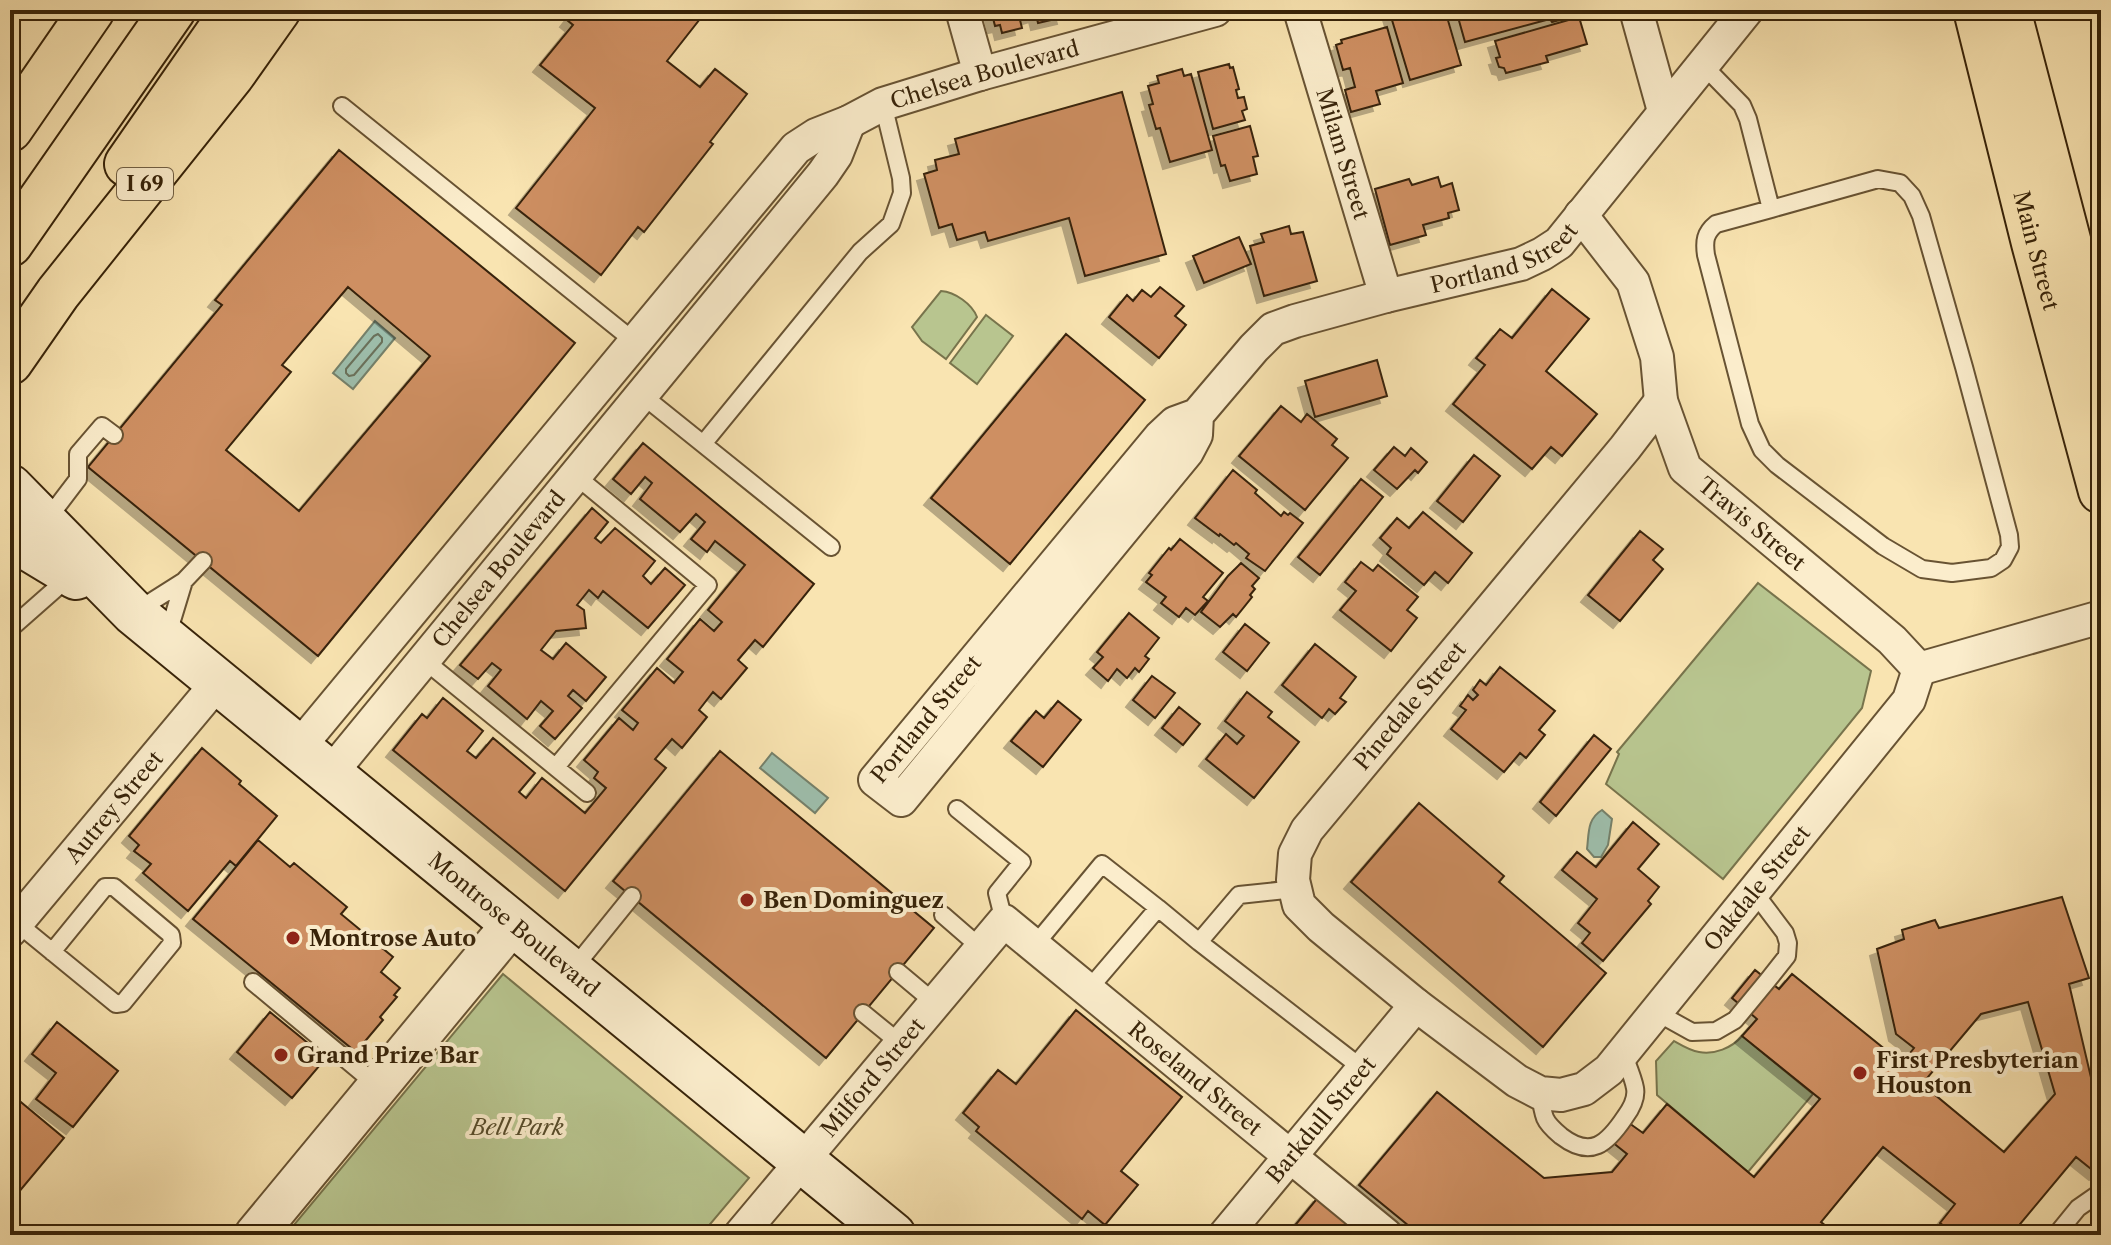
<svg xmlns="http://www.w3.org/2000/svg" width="2111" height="1245" font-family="'Libre Caslon Text',serif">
<defs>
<filter id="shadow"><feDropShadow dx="-7" dy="7" stdDeviation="0" flood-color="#0004"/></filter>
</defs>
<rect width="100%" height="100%" fill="#f9e4b1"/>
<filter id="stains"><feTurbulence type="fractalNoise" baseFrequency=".0025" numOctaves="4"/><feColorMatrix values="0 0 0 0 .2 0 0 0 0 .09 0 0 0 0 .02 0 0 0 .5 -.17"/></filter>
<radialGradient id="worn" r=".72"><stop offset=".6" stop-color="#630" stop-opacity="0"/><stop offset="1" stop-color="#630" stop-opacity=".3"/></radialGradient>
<!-- green -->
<path fill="#b8c58f" stroke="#78744c" stroke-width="2" d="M941 291C955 292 972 304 977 317L946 359 922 341 912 327Z
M986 315 1013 336 977 384 950 363Z
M1758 583 1871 671 1862 708 1723 879 1606 784 1619 754 1617 752Z
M503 974 749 1178 701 1235H304L293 1226Z
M1742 1036 1813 1094 1748 1172 1657 1095 1656 1061 1674 1041C1681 1045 1691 1051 1699 1052 1714 1055 1732 1048 1742 1036Z"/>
<!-- water -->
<path fill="#9ebfad" stroke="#75816b" stroke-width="2" d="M375 321 395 338 353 389 333 373Z
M772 753 828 798 815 813 760 768Z
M1602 810 1612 819 1608 845 1601 857H1594L1587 849C1589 833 1587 819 1602 810Z"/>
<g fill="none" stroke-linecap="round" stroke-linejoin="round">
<!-- shore -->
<path stroke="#6a715b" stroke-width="2" d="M378 334 382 338V342L354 375 349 376 346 373V369L374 336Z"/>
</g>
<!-- building -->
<path fill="#ce8f62" stroke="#372309" stroke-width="2" fill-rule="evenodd" filter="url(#shadow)" d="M575 10H707L667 61 700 87 715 69 747 94 710 142 713 144 644 232 638 227 601 275 516 208 595 108 540 65 573 25 567 20Z
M991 10H1062L1064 17 1038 23 1036 15 1020 20 1022 28 1002 33 1000 25 995 26Z
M1389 10H1445L1461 65 1410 80Z
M1456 10H1575L1576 11 1562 16 1563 19 1552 22 1550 19 1465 42Z
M1579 17 1587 44 1546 56 1548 62 1506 73 1504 68 1499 67 1496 58 1500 57 1495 41Z
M1387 27 1403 83 1376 91 1380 104 1351 112 1345 90 1355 87 1350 68 1343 70 1336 45 1342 43 1341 40Z
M1229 64 1230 68 1233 67 1239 89 1236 90 1238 98 1244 97 1247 109 1242 111 1245 120 1213 129 1198 72Z
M1182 69 1184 76 1191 74 1212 150 1170 162 1160 128 1156 129 1149 105 1153 104 1148 86 1159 83 1157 76Z
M1122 92 1166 254 1085 276 1069 218 988 241 985 232 957 240 952 224 939 228 924 174 937 170 935 160 959 154 955 139Z
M1250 126 1258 156 1253 157 1257 174 1230 181 1225 165 1221 166 1213 136Z
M339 150 575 343 318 656 88 467 222 305 215 300ZM348 287 430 356 299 511 226 450 291 372 282 365Z
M1438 177 1441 187 1452 183 1459 210 1448 213 1449 218 1423 225 1426 235 1390 245 1375 189 1409 179 1412 185Z
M1289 226 1291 234 1303 232 1317 281 1264 296 1250 246 1264 242 1261 234Z
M1239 237 1251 264 1204 283 1193 256Z
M1160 287 1184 306 1175 316 1186 325 1159 358 1109 317 1127 295 1133 301 1142 290 1151 297Z
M1552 289 1589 319 1546 371 1597 414 1562 456 1551 447 1532 469 1453 404 1485 365 1476 358 1500 329 1512 338Z
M1066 334 1145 400 1010 564 931 498Z
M1377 360 1387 396 1315 417 1305 381Z
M1281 406 1301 422 1307 414 1337 439 1332 445 1348 458 1305 510 1239 456Z
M643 443 814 584 763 647 755 640 738 660 747 668 721 699 713 692 699 710 707 717 682 748 672 739 655 759 666 768 565 891 393 750 422 714 427 718 443 698 483 731 467 751 476 758 493 738 535 773 519 792 526 798 542 778 585 813 606 788 594 778 598 772 584 760 619 718 633 730 638 723 622 710 657 668 674 683 683 672 667 659 700 619 714 631 722 622 708 610 745 565 715 541 707 552 691 539 705 522 696 514 680 532 640 499 652 483 645 477 631 494 613 479Z
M1394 447 1405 456 1411 448 1427 462 1418 473 1415 470 1397 489 1374 470Z
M1474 455 1500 476 1463 522 1437 501Z
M1233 470 1257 490 1255 493 1281 516 1284 512 1288 515 1290 513 1303 523 1265 571 1246 558 1249 554 1236 543 1234 545 1220 534 1219 536 1195 518Z
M1361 479 1383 497 1320 575 1298 557Z
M592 508 608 522 595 538 601 543 615 528 655 561 643 576 651 584 665 568 685 585 648 628 603 591 598 598 589 590 577 605 584 610 586 628 556 631 541 650 553 659 566 643 606 677 586 701 573 690 568 696 582 708 555 739 540 726 553 711 541 701 527 719 488 686 501 670 492 663 478 679 460 665Z
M1423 512 1472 553 1448 583 1435 572 1424 585 1387 554 1391 548 1380 538 1397 518 1409 528Z
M1640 531 1663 549 1653 560 1663 569 1620 621 1588 595Z
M1180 539 1223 573 1203 597 1208 601 1195 615 1186 608 1179 617 1161 603 1166 597 1146 582 1152 575 1149 573 1169 548 1171 550Z
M1361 562 1373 571 1378 565 1418 597 1407 610 1417 618 1391 651 1340 610 1356 591 1345 582Z
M1241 563 1259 578 1252 586 1255 589 1250 595 1252 597 1236 617 1233 614 1220 627 1201 612 1228 576Z
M1129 613 1159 638 1145 656 1149 659 1139 672 1135 668 1127 678 1117 669 1108 681 1093 668 1103 657 1097 652Z
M1245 624 1269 643 1247 671 1223 652Z
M1315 644 1356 677 1340 698 1346 702 1335 714 1329 709 1322 718 1282 685Z
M1500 667 1555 711 1539 730 1545 735 1526 758 1520 753 1504 772 1451 729 1466 710 1460 706 1468 695 1473 700 1478 695 1473 690 1480 680 1486 685Z
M1152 676 1175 693 1155 718 1133 700Z
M1247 692 1272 712 1268 717 1299 742 1254 798 1206 759 1226 734 1237 744 1244 736 1225 721Z
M1058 701 1081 720 1043 767 1011 741 1036 711 1044 718Z
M1179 707 1200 724 1183 745 1162 728Z
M1594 735 1611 749 1556 816 1540 802Z
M202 748 241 781 239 784 277 816 236 866 230 861 188 911 143 873 151 864 134 851 139 845 129 836Z
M720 751 934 928 826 1058 613 881Z
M1419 803 1504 876 1499 882 1606 973 1543 1047 1351 882Z
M1633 822 1659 844 1638 869 1659 887 1648 901 1651 904 1603 961 1582 943 1590 933 1578 923 1597 899 1562 870 1577 852 1596 867Z
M258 840 290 867 294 863 347 907 341 914 393 957 381 972 400 988 394 995 397 997 380 1017 383 1020 356 1052 193 919Z
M2062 897 2089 978 2069 984 2101 1120V1172L2096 1173 2076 1157 2011 1235H1949L1952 1232 1940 1223 1955 1204 1883 1147 1821 1222 1837 1235H1420L1359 1185 1437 1092 1544 1178 1612 1172 1627 1154 1612 1142 1629 1123 1643 1133 1667 1104 1754 1177 1820 1099 1742 1036 1757 1019 1732 998 1755 970 1779 989 1792 974 1902 1063 1914 1048 1896 1034 1877 949 1904 939 1902 930 1935 920 1939 928ZM2028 1002 2055 1094 2004 1152 1922 1084 1981 1014Z
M1076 1010 1182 1097 1121 1171 1138 1185 1105 1225 1088 1211 1082 1219 976 1131 979 1127 963 1113 998 1070 1016 1084Z
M270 1012 326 1058 292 1098 237 1052Z
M57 1022 118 1071 73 1127 36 1099 56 1073 32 1054Z
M10 1093 64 1138 13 1199 10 1196Z
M1320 1195 1368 1235H1287Z
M12 1221 30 1235H10V1223Z"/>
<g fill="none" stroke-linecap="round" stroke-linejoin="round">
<!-- service casing -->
<g stroke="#685333" stroke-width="20">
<path id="service" d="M1702 64 1742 105 1748 119 1771 209 1716 224C1705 233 1704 241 1706 255L1750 424 1762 450 1777 465 1883 546 1922 569 1952 573 1991 568 2003 560 2010 547 2009 535 1964 367 1921 216 1912 196 1900 183 1878 179 1771 209
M342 106 635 342
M642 395 703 444 860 252 891 224 902 193 901 178 883 104
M703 444 831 547
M46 521 78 479V454L102 426 114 435
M135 612 184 581 203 561
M10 629 69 577
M167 637 184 581
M424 660 587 793
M556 767 708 585 576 476
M957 809 1022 862 997 893 1004 921
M1158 908 1199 942 1239 895 1295 889
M943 915 981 948
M17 923 116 1004 123 1003 172 943 171 935 114 887H105L52 952
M1199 942 1363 1069
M1034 946 1102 864 1158 908 1088 990
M573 969 632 896
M898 972 935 1003
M253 982 378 1086
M1656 1012 1692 1032 1716 1031 1735 1020 1768 980 1787 956 1788 943 1785 933 1754 892
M863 1013 901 1044
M1540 1093C1541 1101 1542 1110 1545 1118 1548 1125 1555 1131 1561 1136 1591 1159 1607 1144 1625 1117 1631 1109 1637 1099 1635 1088 1633 1077 1627 1064 1623 1053
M2056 1235 2078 1208 2101 1192"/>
</g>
<!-- minor casing -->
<g stroke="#685333" stroke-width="36">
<g id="minor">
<path d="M962 10 980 74"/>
<path id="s1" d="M1300 10 1386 296"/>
<path d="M1636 10 1664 111"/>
<path id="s2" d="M1581 215 1633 282 1657 357 1661 401 1685 468 1892 640 1919 669"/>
<path id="s3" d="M1661 401 1625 448 1307 830 1295 854 1293 880 1299 905 1321 927 1416 1005 1517 1081 1540 1093 1561 1095 1584 1089 1609 1070 1909 700 1919 669"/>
<path id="s4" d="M1197 415 1196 435 1187 452 901 800 875 780 1160 437 1175 423 1197 415 1254 348 1273 329 1295 321 1386 296 1521 264 1542 254 1559 243 1747 10"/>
<path d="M1919 669 2101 617"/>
<path id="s5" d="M299 747 796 148 816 135 849 122 883 104 980 74 1215 10"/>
<path id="s6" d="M331 773 823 174 836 155 849 122"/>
<path id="s7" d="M10 931 219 681"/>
<path id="s8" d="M740 1235 1004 921 1386 1235"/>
<path id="s9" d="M1225 1235 1416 1005"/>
</g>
</g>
<!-- tertiary casing -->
<g stroke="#685333" stroke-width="44">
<path id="tertiary" d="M255 1235 513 923"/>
</g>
<!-- secondary casing -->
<g stroke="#372309" stroke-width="48">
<g id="secondary">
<path id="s10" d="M10 487 134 613 893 1235"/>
<path d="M10 537 76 577"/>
</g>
</g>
<!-- primary casing -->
<g stroke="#372309" stroke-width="48">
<g id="primary">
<path id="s11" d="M1976 10 2034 243 2101 491"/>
<path d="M2008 10 2101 366"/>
</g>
</g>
<!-- motorway casing -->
<g stroke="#372309" stroke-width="48">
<path id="motorway" d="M10 129 92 10
M127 164 234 10
M10 244 173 10
M10 362 58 293 232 75 278 10"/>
</g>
<!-- service -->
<use href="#service" stroke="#fbedcc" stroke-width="16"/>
<!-- minor -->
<use href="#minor" stroke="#fbedcc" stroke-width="32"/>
<!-- tertiary -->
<use href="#tertiary" stroke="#fbedcc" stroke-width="40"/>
<!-- secondary -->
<use href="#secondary" stroke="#fbedcc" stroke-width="44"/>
<!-- primary -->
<use href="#primary" stroke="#f9e4b1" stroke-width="44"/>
<!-- motorway -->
<use href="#motorway" stroke="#f9e4b1" stroke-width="44"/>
</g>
<!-- markers -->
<g fill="#8f2418" stroke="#fbedcc" stroke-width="3">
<circle cx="747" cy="900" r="8"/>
<circle cx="293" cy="938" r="8"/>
<circle cx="281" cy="1055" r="8"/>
<circle cx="1860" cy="1073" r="8"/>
</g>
<g text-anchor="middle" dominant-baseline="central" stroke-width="8" stroke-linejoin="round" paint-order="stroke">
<!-- shield labels -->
<rect fill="#fbedcc" stroke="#726044" stroke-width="2" x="117" y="168" width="56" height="32" rx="6"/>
<g font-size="20" font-weight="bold" fill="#372309">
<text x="145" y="184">I 69</text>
</g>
<!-- street labels -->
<g font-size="22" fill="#372309" stroke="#fbedcc">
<text stroke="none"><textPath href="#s5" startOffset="982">Chelsea Boulevard</textPath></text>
<text stroke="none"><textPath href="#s1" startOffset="150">Milam Street</textPath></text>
<text stroke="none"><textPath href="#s11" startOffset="248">Main Street</textPath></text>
<text stroke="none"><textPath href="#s4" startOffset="1370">Portland Street</textPath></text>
<text stroke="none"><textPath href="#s2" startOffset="366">Travis Street</textPath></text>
<text stroke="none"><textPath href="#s6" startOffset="264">Chelsea Boulevard</textPath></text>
<text transform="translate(1410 706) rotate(-50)">Pinedale Street</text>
<text stroke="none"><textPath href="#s4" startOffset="602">Portland Street</textPath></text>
<text stroke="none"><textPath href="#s7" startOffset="162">Autrey Street</textPath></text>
<text stroke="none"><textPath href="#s3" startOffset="1252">Oakdale Street</textPath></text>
<text stroke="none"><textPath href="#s10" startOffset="668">Montrose Boulevard</textPath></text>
<text stroke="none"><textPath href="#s8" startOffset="206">Milford Street</textPath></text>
<text stroke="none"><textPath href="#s8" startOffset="658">Roseland Street</textPath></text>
<text stroke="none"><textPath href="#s9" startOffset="150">Barkdull Street</textPath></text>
</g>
<!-- poi labels -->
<g font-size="22" font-weight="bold" fill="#372309" stroke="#fbedcc" text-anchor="start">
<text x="763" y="900">Ben Dominguez</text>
<text x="309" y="938">Montrose Auto</text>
<text x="297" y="1055">Grand Prize Bar</text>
<text x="1876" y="1060">First Presbyterian<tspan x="1876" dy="25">Houston</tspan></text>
</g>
<!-- park labels -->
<g font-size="22" font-style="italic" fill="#574c2a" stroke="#fbedcc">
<text x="517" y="1127">Bell Park</text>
</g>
</g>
<!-- margin -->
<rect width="2111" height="1245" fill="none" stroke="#f9e4b1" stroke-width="40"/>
<rect x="12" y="12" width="2087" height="1221" fill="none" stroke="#372309" stroke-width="4"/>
<rect x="20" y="20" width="2071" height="1205" fill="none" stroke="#372309" stroke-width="2"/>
<rect width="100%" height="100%" filter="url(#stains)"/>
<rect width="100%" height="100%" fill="url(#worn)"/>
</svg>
